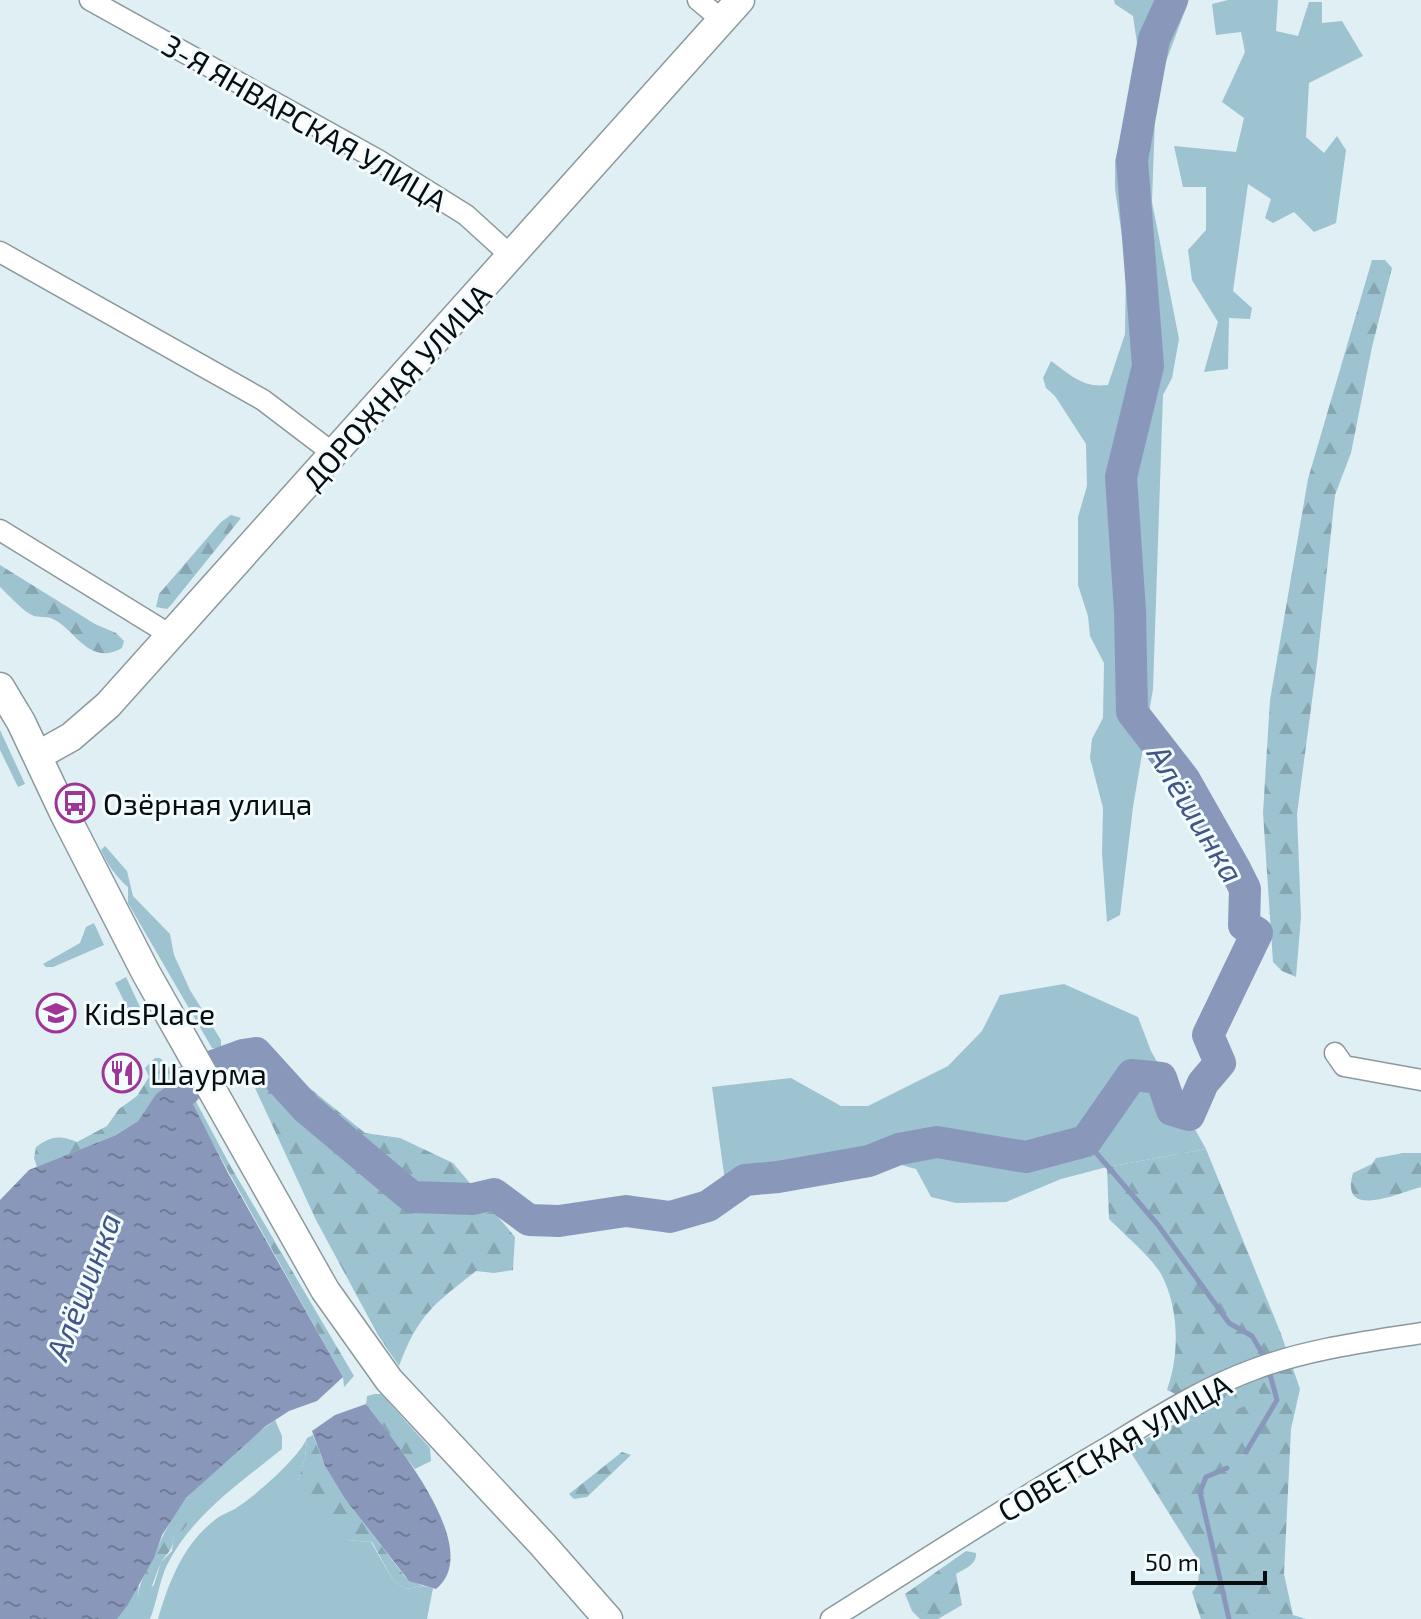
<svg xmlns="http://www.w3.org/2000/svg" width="1421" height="1619" font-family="'Exo 2',sans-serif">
<defs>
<pattern id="forest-firs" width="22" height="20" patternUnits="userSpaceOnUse" patternTransform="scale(2)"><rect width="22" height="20" fill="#9dc2d0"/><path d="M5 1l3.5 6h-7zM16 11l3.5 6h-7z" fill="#86a6b1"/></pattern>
<pattern id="park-crowns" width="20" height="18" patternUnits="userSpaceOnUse" patternTransform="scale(2)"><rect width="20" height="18" fill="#9dc2d0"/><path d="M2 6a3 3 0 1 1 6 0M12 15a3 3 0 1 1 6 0" fill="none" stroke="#86a6b1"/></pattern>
<pattern id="water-ripples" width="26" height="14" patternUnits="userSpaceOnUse" patternTransform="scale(2)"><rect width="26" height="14" fill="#8998ba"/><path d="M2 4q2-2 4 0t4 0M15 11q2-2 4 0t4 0" fill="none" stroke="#6e7a96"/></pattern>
</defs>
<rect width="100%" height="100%" fill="#e0eff4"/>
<!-- grass -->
<path fill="#9dc2d0" d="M1114 0H1189L1156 88 1152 202 1179 339 1172 378 1163 395 1153 689 1133 807 1120 915 1107 922 1102 853 1103 808 1090 758 1092 739 1103 718 1104 663 1090 636 1088 616 1078 585V517L1087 486 1086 444 1055 396 1046 388 1043 378 1051 361C1071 375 1082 388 1108 385L1125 334 1126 263 1115 189V161L1139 56 1133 16 1115 4Z
M1228 0H1278L1276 31 1298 36 1309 2H1322V23L1342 21 1363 56 1309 83 1306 137 1324 153 1337 136 1346 150 1336 223 1314 232 1294 212 1273 223 1265 218 1271 199 1248 184 1233 291 1252 308 1250 319 1229 318 1228 369 1204 372 1218 322 1192 280 1188 250 1206 230V187H1183L1174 146 1236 152 1244 118 1222 102 1245 52 1241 32 1216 35 1212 4Z
M0 730 25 784 18 787 0 750Z
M105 846 127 871 133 896 170 934 174 955 190 990 221 1040V1049L212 1048 128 903V887C116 877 108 865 101 850Z
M94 923 104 945 53 967H46L43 964 80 943 86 927Z
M126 977 140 1007 133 1011H129L115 983Z
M1064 984 1138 1017 1151 1051 1206 1149 1107 1167 1061 1179 1006 1202 956 1203 931 1197 916 1169 879 1159 797 1172 726 1188 712 1087 791 1078 841 1106H868L948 1066 982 1031 1000 995Z
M275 1420 282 1436V1449C240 1483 192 1515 167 1565 159 1582 157 1602 150 1619H117L139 1583 138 1598 154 1585 161 1562 172 1551 174 1534 191 1497 186 1498 247 1441Z
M307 1438 305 1458 298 1481 346 1540 371 1542 393 1580 406 1589 423 1586 433 1588 427 1619H158C169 1581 184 1543 216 1519 221 1515 227 1513 233 1510 252 1499 299 1458 307 1438Z"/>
<!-- forest -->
<path fill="url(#forest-firs)" d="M1372 260H1385L1392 268 1372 347 1351 453 1335 495 1317 663 1297 814 1301 917 1296 977 1282 971 1273 962 1263 813 1270 700 1308 479Z
M231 515 241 518 171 605 167 609 156 607 159 594 221 522Z
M0 565 95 624 116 633 124 641 122 648C89 667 75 629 53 619 47 616 40 618 34 616 22 611 10 596 0 587Z
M254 1043 365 1133 400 1138 453 1163 515 1237 513 1270 494 1273 476 1271C434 1304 418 1315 399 1366L378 1335 316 1220 249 1075Z
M155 1058H160L179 1077 156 1094 138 1121 116 1135 37 1167 34 1158 36 1147C51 1136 60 1135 77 1142L107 1126 119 1109 137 1096 149 1077 145 1068Z
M193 1096 231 1167 354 1376 344 1387 343 1377 193 1108 188 1097Z
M1206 1149 1281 1334 1300 1389 1291 1429 1284 1574 1293 1615 1306 1619H1201L1192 1592 1198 1583 1200 1563 1130 1451 1141 1441 1206 1408 1167 1390C1180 1354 1179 1307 1161 1274 1153 1259 1123 1233 1109 1219L1107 1167Z
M1404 1153H1421V1187C1398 1193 1339 1221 1353 1173L1372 1164 1376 1158Z
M375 1394H381L430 1448 431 1461 415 1469 366 1404 367 1396Z
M313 1435 325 1466 345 1499 406 1578 423 1586 406 1589 393 1580 372 1542 346 1540 314 1512 298 1481 305 1458 307 1438Z
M622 1452 631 1455 587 1497 574 1499 569 1494Z
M191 1497 196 1500 199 1507 183 1530 174 1534C172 1554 169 1549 161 1563 155 1575 153 1588 145 1599L138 1598C139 1580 147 1572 154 1556 163 1534 172 1517 186 1498Z
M966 1551 976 1553C977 1565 964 1569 956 1574L962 1605 938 1619H920L912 1611 905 1594Z"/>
<!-- park -->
<path fill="url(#park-crowns)" d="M1255 1382 1262 1399 1230 1412 1223 1395Z"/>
<!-- water -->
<path fill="url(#water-ripples)" d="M179 1077 228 1173 343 1377 317 1401 289 1411 266 1426 186 1498 162 1535 154 1558 127 1606 117 1619H0V1200L29 1170 116 1135 138 1121 156 1094Z
M366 1404C393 1440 486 1549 436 1589L409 1581 345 1499 325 1466 312 1431 335 1415Z"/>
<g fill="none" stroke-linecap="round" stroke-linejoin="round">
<!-- stream -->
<path stroke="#8998ba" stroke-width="5" d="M1086 1141 1158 1225 1229 1323 1252 1336 1265 1358
M1246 1452 1277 1400 1269 1371
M1227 1468 1206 1477 1200 1492 1229 1619"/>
<!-- river -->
<path stroke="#8998ba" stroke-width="32" d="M213 1066 243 1055 256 1053 306 1108 412 1197 473 1199 494 1194 529 1220 559 1221 626 1211 670 1217 708 1206 745 1180 778 1177 869 1161 899 1149 937 1142 1026 1157 1086 1141 1132 1075 1161 1078 1172 1110 1189 1115 1203 1083 1220 1063 1208 1035 1257 933 1244 925 1245 889 1235 869 1184 779 1132 712 1130 611 1121 477 1148 366 1132 160 1154 39 1172 0
M185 1090 187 1081"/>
<!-- street casing -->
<g stroke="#8b999f" stroke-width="23">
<path id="street" d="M90 0 378 160 466 215 511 256
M698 0 722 20
M0 252 263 400 334 454
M0 530 172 636
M1335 1053 1344 1066 1421 1080
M831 1619C922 1562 1012 1503 1105 1449 1153 1420 1202 1388 1255 1369 1308 1349 1365 1342 1421 1333"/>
</g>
<!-- secondary casing -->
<g stroke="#8b999f" stroke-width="31">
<path id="secondary" d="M0 687 21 722 65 815 146 973 325 1290 389 1380 543 1545 608 1619
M37 756 71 737 108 705 740 0"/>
</g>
<!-- street -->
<use href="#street" stroke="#fff" stroke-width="20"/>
<!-- secondary -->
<use href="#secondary" stroke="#fff" stroke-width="28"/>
</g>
<!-- icons -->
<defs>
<g id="bus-ring" transform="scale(2)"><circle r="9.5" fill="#f2fbfe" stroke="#9e3597" stroke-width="1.5"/><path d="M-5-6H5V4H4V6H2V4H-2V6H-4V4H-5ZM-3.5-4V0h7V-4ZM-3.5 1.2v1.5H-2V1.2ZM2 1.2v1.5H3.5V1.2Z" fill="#9e3597"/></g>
<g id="school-ring" transform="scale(2)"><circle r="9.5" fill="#f2fbfe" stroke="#9e3597" stroke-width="1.5"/><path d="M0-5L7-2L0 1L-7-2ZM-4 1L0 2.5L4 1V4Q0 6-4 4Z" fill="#9e3597"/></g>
<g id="restaurant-ring" transform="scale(2)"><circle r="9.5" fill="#f2fbfe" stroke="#9e3597" stroke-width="1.5"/><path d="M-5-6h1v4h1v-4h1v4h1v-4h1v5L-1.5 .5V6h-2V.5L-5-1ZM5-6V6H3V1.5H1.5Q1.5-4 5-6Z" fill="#9e3597"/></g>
</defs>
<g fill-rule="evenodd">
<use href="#bus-ring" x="75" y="803"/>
<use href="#school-ring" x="56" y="1013"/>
<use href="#restaurant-ring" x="122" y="1073"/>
</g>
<g text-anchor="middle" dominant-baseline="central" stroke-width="6" stroke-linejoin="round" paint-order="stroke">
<!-- street labels -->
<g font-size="30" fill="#080d0f" stroke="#f2fbfe">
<text transform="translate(305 122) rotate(30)">3-Я ЯНВАРСКАЯ УЛИЦА</text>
<text transform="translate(396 386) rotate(-48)">ДОРОЖНАЯ УЛИЦА</text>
<text transform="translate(1114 1447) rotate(-30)">СОВЕТСКАЯ УЛИЦА</text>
</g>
<!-- poi labels -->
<g font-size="30" fill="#080d0f" stroke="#f2fbfe" text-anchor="start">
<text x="103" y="803">Озёрная улица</text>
<text x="84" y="1013">KidsPlace</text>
<text x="150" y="1073">Шаурма</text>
</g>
<!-- water labels -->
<g font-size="32" font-style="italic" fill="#425686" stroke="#f2fbfe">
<text transform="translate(1197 813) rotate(59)">Алёшинка</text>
<text transform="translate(82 1286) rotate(-69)">Алёшинка</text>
</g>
</g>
<!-- scale -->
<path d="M1133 1571v12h132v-12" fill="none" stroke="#080d0f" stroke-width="4"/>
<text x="1145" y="1571" font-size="24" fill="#080d0f" stroke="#f2fbfe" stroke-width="6" paint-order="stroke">50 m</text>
</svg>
